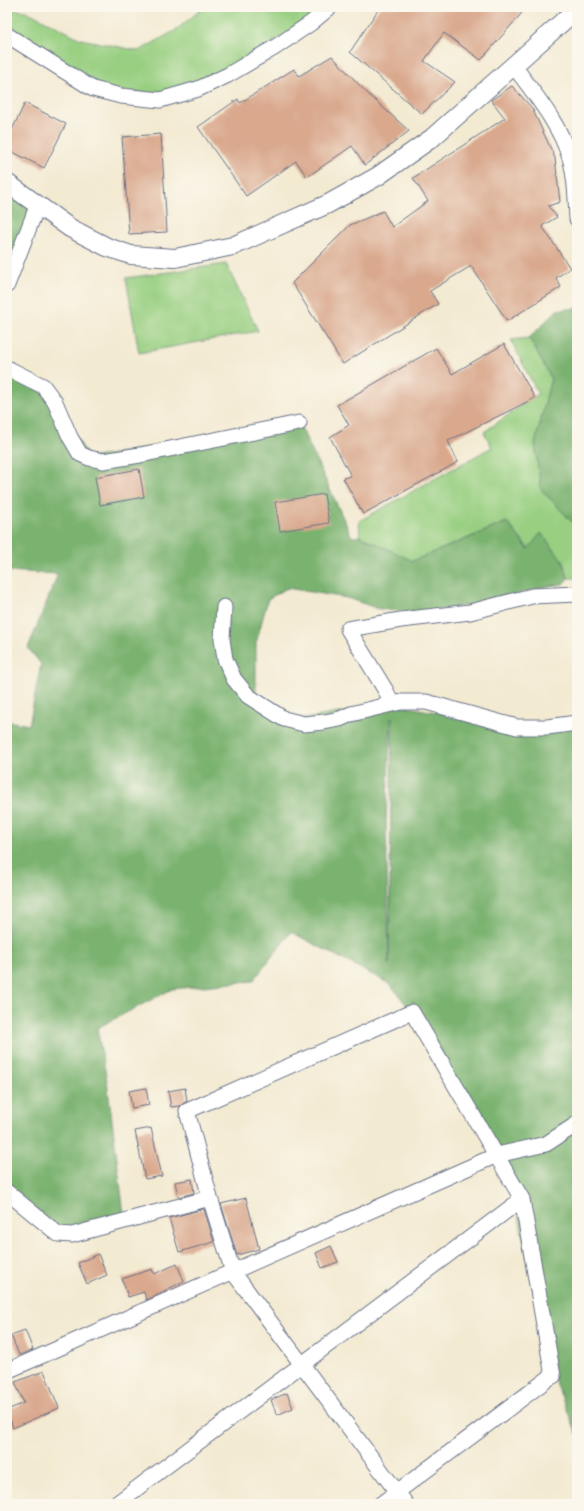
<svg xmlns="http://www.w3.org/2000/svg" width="584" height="1511" font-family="'Gentium Book Plus',serif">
<rect width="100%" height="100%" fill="#fbf7ec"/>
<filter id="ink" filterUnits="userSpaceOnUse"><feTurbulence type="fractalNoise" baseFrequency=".025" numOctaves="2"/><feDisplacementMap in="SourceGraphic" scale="8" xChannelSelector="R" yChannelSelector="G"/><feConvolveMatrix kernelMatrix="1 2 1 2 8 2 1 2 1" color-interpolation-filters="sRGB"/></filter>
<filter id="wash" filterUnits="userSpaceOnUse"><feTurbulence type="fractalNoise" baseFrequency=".012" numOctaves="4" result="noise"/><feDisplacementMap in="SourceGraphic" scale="16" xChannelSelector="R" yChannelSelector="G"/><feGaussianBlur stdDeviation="0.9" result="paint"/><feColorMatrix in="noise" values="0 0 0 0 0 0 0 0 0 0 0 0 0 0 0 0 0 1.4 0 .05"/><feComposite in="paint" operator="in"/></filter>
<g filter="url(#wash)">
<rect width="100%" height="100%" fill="#f3ead2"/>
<!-- green -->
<path fill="#98cf81" stroke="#5a7f70" d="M204 7H326L217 80 161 94 93 89 52 53 22 34 7 28V9L26 11 81 39 139 51 176 30Z
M226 264 258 331 139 353 126 278Z
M529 338 551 378 535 444 541 489 577 527V578H568L563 561 541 533 529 549 507 522 413 561 360 536 359 521 492 447 484 432 538 394 511 340Z"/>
<!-- forest -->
<path fill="#7ab26f" stroke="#4a7066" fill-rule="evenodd" d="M7 191 32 208 7 289Z
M577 308V527L541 489 535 444 551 378 529 338 557 310Z
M7 364 55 402 89 458 299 423 352 537 360 536 413 561 507 522 528 549 541 533 563 561 568 578 563 584 544 587 485 603 418 613 379 609 347 598 287 588 268 599 256 643V702L290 721 392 704 517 727 577 719V1434L553 1376 510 1177 412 1012 390 984 291 932 253 981 172 989 97 1028 107 1081 124 1214 58 1234 7 1192V721L29 725 41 664 28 648 58 574 7 571ZM391 718H392L389 964 386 820Z"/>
<g id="blocks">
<!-- building -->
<path fill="#d9a88d" d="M380 7H527L481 60 444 33 424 61 455 82 422 114 350 52Z
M332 56 366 92 409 131 365 165 352 146 307 177 296 161 246 196 198 127 238 99 240 103 294 69 299 76Z
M512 86 532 108 555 158 560 202 548 206 557 217 542 226 570 268 556 278 561 287 507 321 471 266 430 291 438 304 343 364 292 283 350 225 383 211 392 227 428 201 413 178 505 118 491 100Z
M25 103 66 124 44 168 7 149V140Z
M161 134 167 232 129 234 122 137Z
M504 344 535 398 448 441 458 462 363 514 343 478 351 476 330 437 349 425 337 405 436 348 452 374Z
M139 469 144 497 100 505 95 477Z
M324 494 329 523 280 531 275 502Z
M146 1088 149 1105 132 1108 129 1091Z
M185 1088 187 1101 180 1106 171 1107 168 1091Z
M151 1128 162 1176 145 1179 135 1131Z
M192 1179 194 1193 178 1197 175 1182Z
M246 1198 259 1249 237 1255 221 1204Z
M204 1209 214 1242 179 1252 169 1218Z
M331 1246 338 1262 322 1268 316 1253Z
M98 1254 107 1275 87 1284 78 1263Z
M177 1264 184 1281 146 1300 144 1292 128 1297 122 1279 152 1269 154 1274Z
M25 1330 33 1350 19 1355 11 1335Z
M44 1371 59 1408 13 1428 7 1410 24 1403 15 1382Z
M287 1393 293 1408 277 1415 271 1400Z"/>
</g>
</g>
<g filter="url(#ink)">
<use href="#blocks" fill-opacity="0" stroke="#677087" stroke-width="1"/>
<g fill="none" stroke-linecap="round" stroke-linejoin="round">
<!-- minor casing -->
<g stroke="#677087" stroke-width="17">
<path id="minor" d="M7 35 93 89 121 96 160 100 198 89 228 75 274 48 311 23 330 7
M514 66C535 95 559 123 570 158 576 177 576 199 577 219
M7 285 38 204
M7 368 43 386 55 402 70 437 80 454 89 458 103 461 140 455 299 423
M224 607 222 639 225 659 234 679 248 696 284 719 304 724 324 722 340 719 351 714 392 704 401 702H426L517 727H547L577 723
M392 704 386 691 348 629 401 620 470 612 532 596 577 594
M7 1192 58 1234 72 1235 210 1198
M7 1371 497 1155 546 1144 577 1124
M116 1504 522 1199
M381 1504 549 1378 553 1376 522 1199 412 1012 187 1111 210 1198 233 1272 397 1492 406 1504"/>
</g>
<!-- tertiary casing -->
<g stroke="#677087" stroke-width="20">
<path id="tertiary" d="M7 183 70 228 107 247 131 255 175 258 233 246 328 204 378 176 432 138 577 9"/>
</g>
<!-- minor -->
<use href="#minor" stroke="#fff" stroke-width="15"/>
<!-- tertiary -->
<use href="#tertiary" stroke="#fff" stroke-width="18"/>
</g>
</g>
<!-- margin -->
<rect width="584" height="1511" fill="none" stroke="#fbf7ec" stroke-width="24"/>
</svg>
